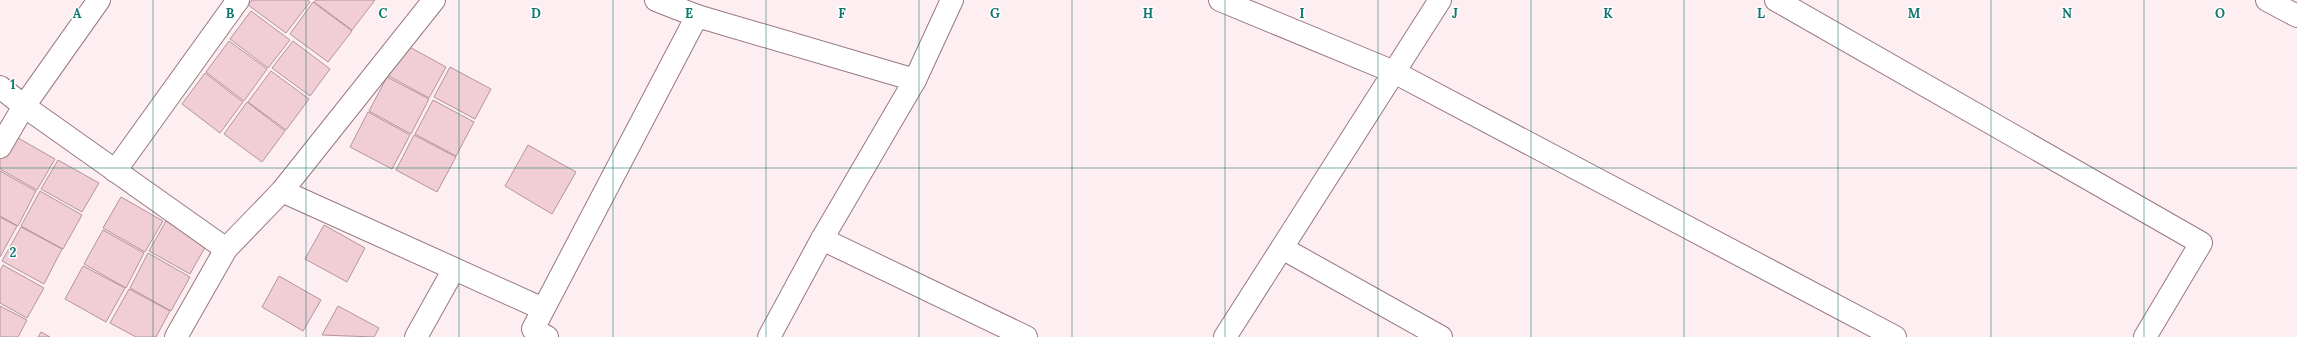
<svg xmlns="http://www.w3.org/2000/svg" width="2297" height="337" font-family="Lora,serif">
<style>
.building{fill:#f1cdd6;stroke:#b5949c}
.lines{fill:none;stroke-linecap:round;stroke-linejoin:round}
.minor-casing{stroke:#987880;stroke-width:24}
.minor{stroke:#fff;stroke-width:22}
.grid{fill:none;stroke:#0f766e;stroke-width:1;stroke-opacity:0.55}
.grid-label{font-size:13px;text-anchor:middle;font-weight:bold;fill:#0f766e;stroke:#fff;stroke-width:3;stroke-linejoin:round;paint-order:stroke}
</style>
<rect width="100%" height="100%" fill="#fceef1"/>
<g class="building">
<path d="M252 0H308L310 2 286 33 248 5Z"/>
<path d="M316 0H375L352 30 314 2Z"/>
<path d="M313 2 352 31 328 62 290 34Z"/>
<path d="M251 11 290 40 268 68 230 39Z"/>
<path d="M229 41 267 69 244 101 206 72Z"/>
<path d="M293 41 330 69 310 96 272 68Z"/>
<path d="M404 44 446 67 429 98 387 75Z"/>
<path d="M450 67 491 89 475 119 434 97Z"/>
<path d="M271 71 309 99 286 130 248 102Z"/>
<path d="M205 73 243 102 220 133 182 104Z"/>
<path d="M387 77 429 99 411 134 369 111Z"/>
<path d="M433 100 474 122 456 156 415 134Z"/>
<path d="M247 102 285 131 262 162 224 134Z"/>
<path d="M368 112 410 135 392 169 350 147Z"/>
<path d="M13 135 55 159 37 190 0 169V158Z"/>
<path d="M414 135 456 157 437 192 396 170Z"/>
<path d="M528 145 576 172 552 214 505 186Z"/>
<path d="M58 160 99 183 82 212 41 189Z"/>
<path d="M0 171 36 191 18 226 0 216Z"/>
<path d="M40 191 82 215 63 249 21 226Z"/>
<path d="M121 197 163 221 145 252 103 228Z"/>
<path d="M0 217 17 226 0 257Z"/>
<path d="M166 221 207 244 190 274 149 251Z"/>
<path d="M324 225 365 248 347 282 305 259Z"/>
<path d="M21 227 62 249 44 284 2 261Z"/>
<path d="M103 230 144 253 126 288 84 264Z"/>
<path d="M148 253 190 277 171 311 130 288Z"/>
<path d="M3 265 44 288 27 318 0 303V271Z"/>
<path d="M83 266 125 288 106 322 65 299Z"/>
<path d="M279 276 321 300 303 331 262 307Z"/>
<path d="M129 289 170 311 156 337H136L110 323Z"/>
<path d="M0 306 27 320 18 337H0Z"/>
<path d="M338 306 379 328 374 337 322 335Z"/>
<path d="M41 332 50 337H38Z"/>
</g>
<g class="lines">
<defs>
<g id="minor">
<path d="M656 0 697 16"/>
<path d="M1220 0 1394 72 1895 337"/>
<path d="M1776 0 2201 243 2145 337"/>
<path d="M2267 0 2297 16"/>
<path d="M0 87 24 106 99 0"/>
<path d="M0 147 24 106 226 249 282 191 434 0"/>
<path d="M115 171 238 0"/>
<path d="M282 191 543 309"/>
<path d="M822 239 1026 337"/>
<path d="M1282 248 1441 337"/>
<path d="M176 337 226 249"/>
<path d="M416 337 454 269"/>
<path d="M547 337 533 329 697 16 915 80 952 0"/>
<path d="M769 337 822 239 915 80"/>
<path d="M1225 337 1440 0"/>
</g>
</defs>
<use href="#minor" class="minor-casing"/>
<use href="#minor" class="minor"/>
</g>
<path class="grid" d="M153 0V337M306 0V337M459 0V337M613 0V337M766 0V337M919 0V337M1072 0V337M1225 0V337M1378 0V337M1531 0V337M1684 0V337M1838 0V337M1991 0V337M2144 0V337M0 168H2297"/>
<g class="grid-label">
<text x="77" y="18">A</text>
<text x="230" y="18">B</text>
<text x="383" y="18">C</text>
<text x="536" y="18">D</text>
<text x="689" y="18">E</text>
<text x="842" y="18">F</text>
<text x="995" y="18">G</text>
<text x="1148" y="18">H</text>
<text x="1302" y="18">I</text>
<text x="1455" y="18">J</text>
<text x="1608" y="18">K</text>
<text x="1761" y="18">L</text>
<text x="1914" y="18">M</text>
<text x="2067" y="18">N</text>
<text x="2220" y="18">O</text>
<text x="13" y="89">1</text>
<text x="13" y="257">2</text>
</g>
</svg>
